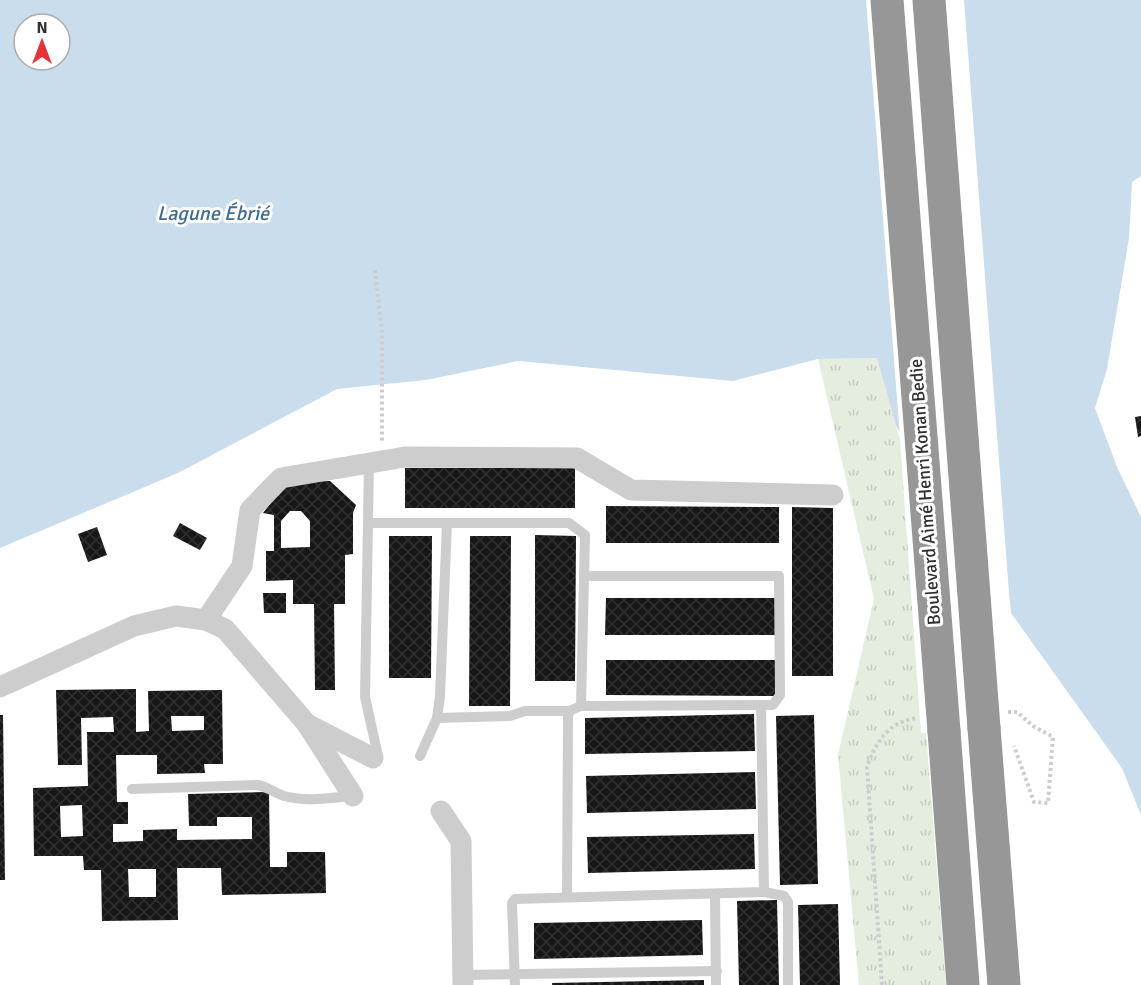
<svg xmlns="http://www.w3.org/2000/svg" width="1141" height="985" font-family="Signika,sans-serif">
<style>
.grass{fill:url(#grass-tufts)}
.water{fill:#caddec;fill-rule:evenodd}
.pier{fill:#fff}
.building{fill:url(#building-cross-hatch);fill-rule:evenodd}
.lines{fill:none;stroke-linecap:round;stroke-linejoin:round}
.path{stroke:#cdcdcd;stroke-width:4;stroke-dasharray:3 3;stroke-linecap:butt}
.lane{stroke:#cdcdcd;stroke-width:10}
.street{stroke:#cdcdcd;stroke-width:21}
.highway{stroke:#979797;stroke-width:33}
.highway-bridge{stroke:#979797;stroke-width:33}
.labels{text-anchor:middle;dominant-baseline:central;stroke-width:6;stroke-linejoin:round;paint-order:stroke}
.street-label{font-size:18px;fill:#303030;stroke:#fff}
.water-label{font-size:20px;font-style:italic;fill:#3c6d93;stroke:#fff}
</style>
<defs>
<pattern id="grass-tufts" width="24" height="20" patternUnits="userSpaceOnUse" patternTransform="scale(1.5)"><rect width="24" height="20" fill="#e5edde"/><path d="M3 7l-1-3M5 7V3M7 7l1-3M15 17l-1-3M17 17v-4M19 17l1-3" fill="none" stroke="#c5ccbf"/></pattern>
<pattern id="building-cross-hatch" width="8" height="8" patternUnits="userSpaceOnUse" patternTransform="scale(1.5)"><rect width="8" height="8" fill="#171717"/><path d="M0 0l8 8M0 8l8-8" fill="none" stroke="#303030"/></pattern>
</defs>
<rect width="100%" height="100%" fill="#fff"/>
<path class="grass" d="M877 358 900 440 921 733H926L946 985H859L838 755 874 599 818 359Z"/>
<path class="water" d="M0 0H1141V176L1132 182 1129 238 1107 369 1095 408 1117 467 1141 517V815L1122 768 1011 613 1010 600 896 426 877 358 818 359 733 381 518 361 426 380 337 389 178 473 0 548ZM24 24H60V60H24Z"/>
<path class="pier" d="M866 0H964L1011 619 1008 614 1007 601 900 437Z"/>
<g class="building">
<path d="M1141 416V436L1138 437 1135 417Z"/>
<rect x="405" y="468" width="170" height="40"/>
<path d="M330 481 356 505 353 513V554L345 555V604H334L335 690H315L314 604H293V580L266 581V551H274V515L263 513 287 482ZM290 511H301L310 521V547L281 548V521Z"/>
<path d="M606 506 779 507V543H606Z"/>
<path d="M792 507 833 508V676H792Z"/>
<path d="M180 523 207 538 200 550 173 536Z"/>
<path d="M97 527 107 555 88 562 78 534Z"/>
<path d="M535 535 576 536 575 681H535Z"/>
<path d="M389 536H432L431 678H389Z"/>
<path d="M470 536H511L510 706H469Z"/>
<path d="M263 593H286V613H264Z"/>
<path d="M606 598H775V635H605Z"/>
<path d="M606 660H776L775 696 606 695Z"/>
<path d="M136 689V732L149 731 148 691 222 690 223 764H204L205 773 157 774V755H116L117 802H128V824H113V842L143 841V830L177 829V840L252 839V817H217V826H189L188 794 269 792 270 867H287V852H325L326 893 222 895 221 868H177L178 920 102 921 101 870H84L83 856H34L33 788 88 786 87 732H114L113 717 81 718 82 765H58L56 690ZM171 716H204V730L172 731ZM82 805 83 836 61 837 60 806ZM128 869H156V897H129Z"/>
<path d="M754 714 755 751 585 754V718Z"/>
<path d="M0 715H3L5 880H0Z"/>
<path d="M814 715 818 884 780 885 776 716Z"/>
<path d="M755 772 756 809 587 813 586 776Z"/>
<path d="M754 834 755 869 588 873 587 837Z"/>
<path d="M777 900 779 985H739L737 901Z"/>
<path d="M838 904 840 985H800L798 905Z"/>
<path d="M702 920 703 955 534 959V923Z"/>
<path d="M704 980V985H552V983Z"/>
</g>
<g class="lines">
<g class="path">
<path d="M375 270 382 333V442"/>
<path d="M1008 712H1017L1033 726 1053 737 1048 803 1034 802 1014 746"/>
<path d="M882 985 867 767C875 743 889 721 917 718"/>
</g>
<g class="lane">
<path d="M369 463 365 697 378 756"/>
<path d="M368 523H569L585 535 581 706 773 705 780 695 779 576H584"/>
<path d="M437 718 510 716 525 711H569"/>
<path d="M420 756 437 718 440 696 447 523"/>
<path d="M132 789 258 785C268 787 275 793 284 796 306 802 330 798 353 796"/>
<path d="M764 892 784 896 788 902V985"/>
<path d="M715 894 716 985"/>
<path d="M567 897 568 718 569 711 581 706"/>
<path d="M463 975 717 971"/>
<path d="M515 985 512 903 515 899 764 892 761 705"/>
</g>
<g class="street">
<path d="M206 620 242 566 250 510 281 478 405 457 577 458 631 490 833 495"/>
<path d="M0 687 134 626 176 616 206 620 225 629 307 724 353 796"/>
<path d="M307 724 373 758"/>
<path d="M441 811 461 841 463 985"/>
</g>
<g class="highway">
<path d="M984 728 1004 985"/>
<path d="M944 731 963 985"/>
</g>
<g class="highway-bridge">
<path d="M887 0 944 731"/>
<path d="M929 0 984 728"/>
</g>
</g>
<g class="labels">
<g class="street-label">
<text transform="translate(925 492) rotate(-94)">Boulevard Aimé Henri Konan Bedie</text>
</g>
<g class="water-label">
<text x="213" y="213">Lagune Ébrié</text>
</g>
</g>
<g transform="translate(42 42)"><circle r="28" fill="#ffffff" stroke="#acacac" stroke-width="1.5"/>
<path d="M0-4.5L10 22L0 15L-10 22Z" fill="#e73237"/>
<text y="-9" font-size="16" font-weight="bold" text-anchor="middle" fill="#303030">N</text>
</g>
</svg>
